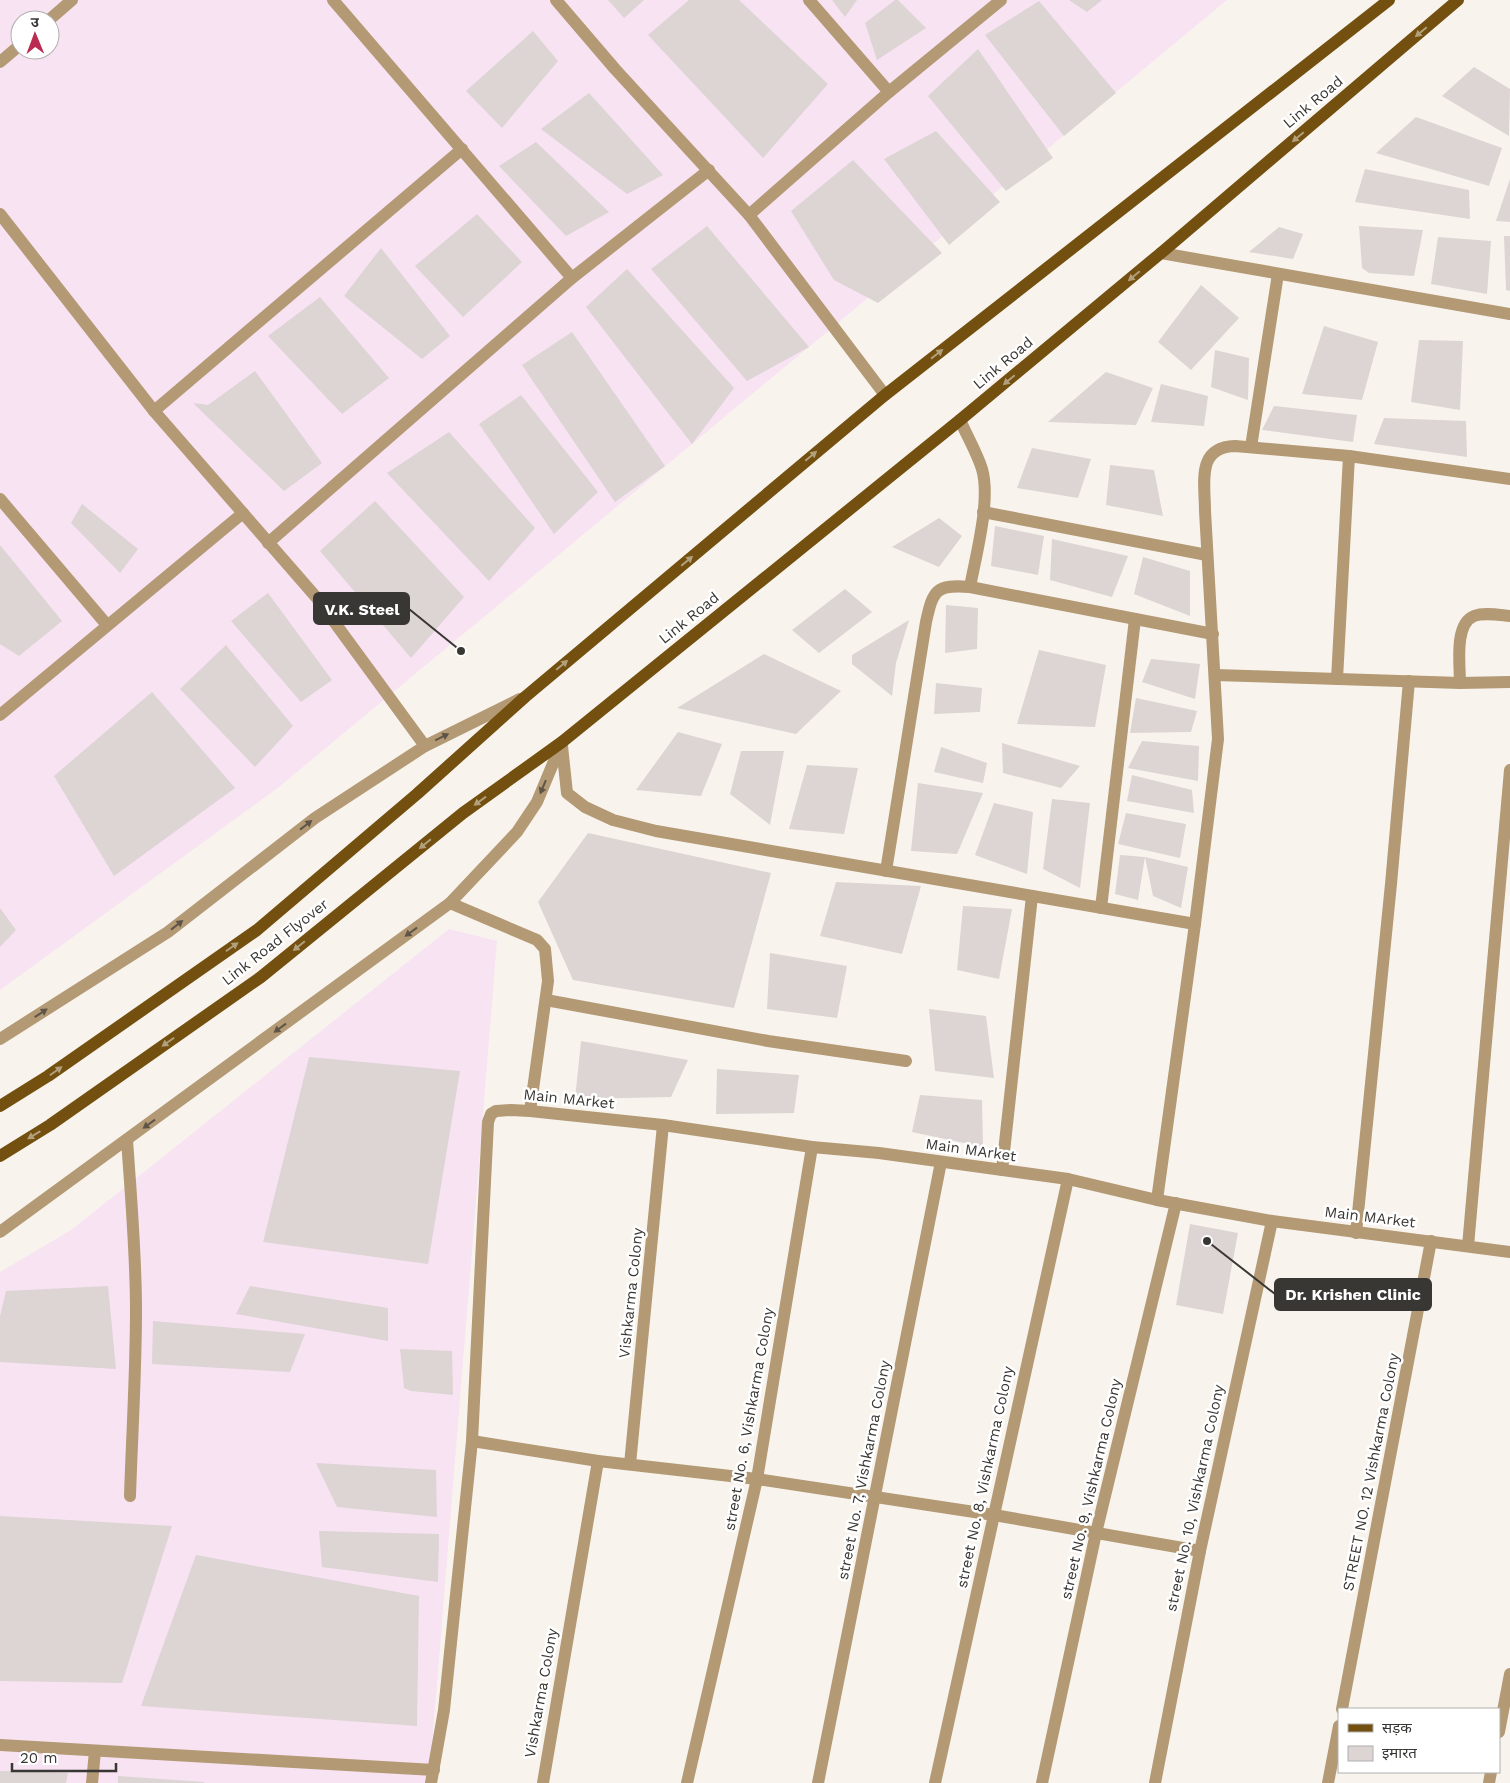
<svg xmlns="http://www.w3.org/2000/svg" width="1510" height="1783" font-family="'Work Sans','Noto Sans Devanagari',sans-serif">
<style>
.industrial{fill:#f8e3f3;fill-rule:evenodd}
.building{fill:#ddd4d4}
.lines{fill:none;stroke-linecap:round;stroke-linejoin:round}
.minor{stroke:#b39974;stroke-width:12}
.major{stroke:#73500f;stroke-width:12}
.oneway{fill:#b29f7b}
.oneway2{fill:#5e5447}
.labels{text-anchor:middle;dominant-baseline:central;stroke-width:5;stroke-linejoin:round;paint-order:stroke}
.street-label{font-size:15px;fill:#393734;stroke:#fff}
.leader{fill:none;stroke:#393734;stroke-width:2}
.callout-dot{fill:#393734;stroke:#fff;stroke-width:2}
.callout{fill:#393734;stroke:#393734;stroke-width:2}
.callout-label{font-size:16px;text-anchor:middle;font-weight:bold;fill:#fff}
</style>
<rect width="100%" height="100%" fill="#f8f4ed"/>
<g class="industrial">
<path d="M0 0H1227L279 787 0 990ZM20 20H50V50H20Z"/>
<path d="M449 929 497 941 429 1783H0V1272L71 1230Z"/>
</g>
<g class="building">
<path d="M608 0H644L624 18Z"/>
<path d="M689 0H739L828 84 763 158 648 35Z"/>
<path d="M832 0H857L845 17Z"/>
<path d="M895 0H898L926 28 877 60 865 23Z"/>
<path d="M1069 0H1102L1087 12Z"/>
<path d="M1039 1 1116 93 1064 136 985 35Z"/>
<path d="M533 31 558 61 502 128 466 91Z"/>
<path d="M978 49 1053 158 1006 191 928 96Z"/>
<path d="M1474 67 1510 89 1509 136 1442 96Z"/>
<path d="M589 93 663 175 627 194 541 129Z"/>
<path d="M1416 117 1502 148 1489 186 1376 153Z"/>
<path d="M936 131 1000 202 949 245 884 159Z"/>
<path d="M536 142 609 212 566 236 499 166Z"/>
<path d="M853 160 942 253 878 303 834 280 791 211Z"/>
<path d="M1365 169 1469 190 1470 219 1355 202Z"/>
<path d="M1510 179V222L1496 221Z"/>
<path d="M477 214 522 262 463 317 415 266Z"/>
<path d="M707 226 809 347 747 381 651 269Z"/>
<path d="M1359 226 1423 230 1414 276 1369 273 1362 268Z"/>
<path d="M1279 227 1303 234 1293 259 1249 252Z"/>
<path d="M1504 236H1510V291L1506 290Z"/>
<path d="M1438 237 1491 241 1487 294 1431 284Z"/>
<path d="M381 248 450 336 422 359 344 296Z"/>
<path d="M627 269 734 388 692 444 586 307Z"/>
<path d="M1201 285 1239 318 1191 370 1158 342Z"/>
<path d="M320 297 389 378 342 414 268 336Z"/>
<path d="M1324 326 1378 342 1362 400 1302 394Z"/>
<path d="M572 332 665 466 615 502 522 365Z"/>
<path d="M1419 340 1463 341 1460 410 1411 402Z"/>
<path d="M1215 350 1249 358 1248 400 1211 387Z"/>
<path d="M255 371 322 463 284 491 193 403 208 405Z"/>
<path d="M1106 372 1153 388 1136 425 1048 422Z"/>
<path d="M1161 384 1208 396 1204 426 1151 422Z"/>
<path d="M521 395 598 492 554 534 479 424Z"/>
<path d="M1274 406 1357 415 1353 442 1262 430Z"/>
<path d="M1384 418 1466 421 1467 457 1374 444Z"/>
<path d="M449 432 535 528 489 581 387 473Z"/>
<path d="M1032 448 1091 459 1078 498 1017 488Z"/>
<path d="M1110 465 1154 470 1163 516 1106 505Z"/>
<path d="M375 501 464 597 411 658 320 551Z"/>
<path d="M82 504 138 549 120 573 71 523Z"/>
<path d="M939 518 962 536 939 567 892 547Z"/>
<path d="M995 526 1044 536 1038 575 991 566Z"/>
<path d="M1052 539 1128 556 1112 597 1050 580Z"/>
<path d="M0 545 62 621 19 656 0 644Z"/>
<path d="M1143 557 1190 571V616L1134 594Z"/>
<path d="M845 589 872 612 819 653 792 630Z"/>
<path d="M268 593 332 680 301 702 231 621Z"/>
<path d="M946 605 978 608 977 649 945 653Z"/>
<path d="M909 620 896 663 892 696 852 664V655Z"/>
<path d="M226 645 293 726 255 767 180 689Z"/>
<path d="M1039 650 1106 665 1095 727 1017 724Z"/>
<path d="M764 654 841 691 796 734 677 708Z"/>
<path d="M1151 659 1200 664 1195 699 1142 682Z"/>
<path d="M936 683 982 688 980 712 934 714Z"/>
<path d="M152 692 235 788 114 876 54 776Z"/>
<path d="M1136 698 1197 711 1191 732 1130 733Z"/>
<path d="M678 732 722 744 701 796 636 790Z"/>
<path d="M1142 741 1199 746 1198 781 1128 768Z"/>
<path d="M1002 743 1080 766 1061 788 1003 773Z"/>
<path d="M941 747 987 763 983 783 934 772Z"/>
<path d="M741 751H784L770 825 730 794Z"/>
<path d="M807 765 858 768 844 834 789 829Z"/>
<path d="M1132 775 1192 790 1194 813 1127 801Z"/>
<path d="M918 783 983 793 957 854 911 851Z"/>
<path d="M1052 799 1090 803 1080 888 1043 869Z"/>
<path d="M994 803 1033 812 1027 874 975 855Z"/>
<path d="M1126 813 1186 824 1180 858 1118 844Z"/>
<path d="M588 833 771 873 734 1008 573 980 538 902Z"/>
<path d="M1120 855 1145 857 1188 867 1181 908 1153 896 1145 857 1138 900 1115 894Z"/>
<path d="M836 882 921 886 902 954 820 936Z"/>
<path d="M963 906 1012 909 999 979 957 970Z"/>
<path d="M0 908 16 930 0 947Z"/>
<path d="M770 953 847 966 837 1018 767 1009Z"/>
<path d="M929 1009 986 1016 994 1078 935 1071Z"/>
<path d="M581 1041 688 1060 671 1097 575 1099Z"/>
<path d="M309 1057 460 1071 428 1264 263 1242Z"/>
<path d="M717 1069 799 1075 794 1113 716 1114Z"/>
<path d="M920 1095 982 1100 983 1147 912 1132Z"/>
<path d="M1190 1224 1238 1233 1223 1314 1176 1305Z"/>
<path d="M108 1286 116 1369 0 1362V1316L6 1291Z"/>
<path d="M250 1286 388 1308V1341L236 1314Z"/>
<path d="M153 1321 305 1334 290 1372 152 1364Z"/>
<path d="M400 1349 452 1351 453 1395 411 1391 404 1388Z"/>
<path d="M316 1463 436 1470 437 1517 337 1507Z"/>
<path d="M0 1516 172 1526 122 1683 0 1681Z"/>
<path d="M319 1531 439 1534 438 1582 322 1567Z"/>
<path d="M196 1555 419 1596 417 1726 141 1706Z"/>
<path d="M0 1771 68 1773 66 1783H0Z"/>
<path d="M118 1776 204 1782V1783H118Z"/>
</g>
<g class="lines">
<g class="minor">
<path d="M333 0 572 278"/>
<path d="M556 0 615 69 749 215 885 395"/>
<path d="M809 0 889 92"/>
<path d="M49 20 72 0"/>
<path d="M0 62 20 45"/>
<path d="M0 214 154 411 316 597 425 746"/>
<path d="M749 215 889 92 1001 0"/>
<path d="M1161 253 1510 314"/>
<path d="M154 411 462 149"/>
<path d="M960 420C967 436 977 453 982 469 991 500 976 555 970 587"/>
<path d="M1251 447 1278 274"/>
<path d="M0 499 107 625"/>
<path d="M983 512 1207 555"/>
<path d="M268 543 572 278 709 170"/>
<path d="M1215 675 1460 683 1510 682"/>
<path d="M1337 679 1349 456"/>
<path d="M1460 683C1460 665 1454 624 1474 616 1484 612 1499 615 1510 616"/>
<path d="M0 715 243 513"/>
<path d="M562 746 567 793 585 807 613 820 656 831 1195 924"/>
<path d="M886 871 926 622C933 590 936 584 970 587L1213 634"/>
<path d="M450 903 537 940 545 949 548 981 530 1111"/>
<path d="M1101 908 1135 619"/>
<path d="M546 1000 768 1041 906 1061"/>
<path d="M0 1039 168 932 315 818 425 746 520 699"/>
<path d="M127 1140C131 1197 136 1254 136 1310 136 1372 132 1434 130 1496"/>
<path d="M1002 1170 1032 896"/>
<path d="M1157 1200 1195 924 1218 739 1205 511C1205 483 1196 447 1235 446L1349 456 1510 479"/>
<path d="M0 1232 450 903 517 832 537 802 562 742"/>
<path d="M1356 1233 1391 884 1409 681"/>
<path d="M1468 1246 1510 770"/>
<path d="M472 1441 598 1461 757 1479 994 1515 1200 1551"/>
<path d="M630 1464 663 1125"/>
<path d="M1342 1709 1431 1241"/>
<path d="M1499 1732 1510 1674"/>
<path d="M0 1745 434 1770"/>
<path d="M92 1783 95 1751"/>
<path d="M431 1783 444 1710 472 1441 488 1122 491 1114 496 1111 511 1110 530 1111 663 1125 812 1147 879 1153 1068 1179 1157 1200 1272 1221 1510 1252"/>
<path d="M543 1783 598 1461"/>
<path d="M687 1783 757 1479 812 1147"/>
<path d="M818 1783 941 1162"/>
<path d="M935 1783 1068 1179"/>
<path d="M1042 1783 1096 1533 1176 1203"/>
<path d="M1155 1783 1200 1551 1272 1221"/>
<path d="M1328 1783 1339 1726"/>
<path d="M1489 1783 1491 1772"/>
</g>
<g class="major">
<path d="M0 1106 48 1076 257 930 417 794 525 697 885 395 1389 0"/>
<path d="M0 1156 50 1125 261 977 463 813 562 742 960 420 1161 253 1458 0"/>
</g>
</g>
<defs><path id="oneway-solid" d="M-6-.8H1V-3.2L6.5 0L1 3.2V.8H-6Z" transform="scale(1.25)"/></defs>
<g class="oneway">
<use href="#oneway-solid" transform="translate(1421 32) rotate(140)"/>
<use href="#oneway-solid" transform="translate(1298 137) rotate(140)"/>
<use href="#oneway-solid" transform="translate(1134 276) rotate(140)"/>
<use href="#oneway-solid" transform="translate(937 354) rotate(-38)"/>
<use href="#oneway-solid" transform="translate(1009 380) rotate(140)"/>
<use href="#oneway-solid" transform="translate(811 456) rotate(-40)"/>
<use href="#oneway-solid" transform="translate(687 561) rotate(-40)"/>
<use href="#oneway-solid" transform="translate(562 665) rotate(-40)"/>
<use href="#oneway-solid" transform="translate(480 801) rotate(144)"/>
<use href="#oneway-solid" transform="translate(425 844) rotate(141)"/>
<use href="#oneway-solid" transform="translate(299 946) rotate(141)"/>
<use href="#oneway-solid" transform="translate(232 947) rotate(-35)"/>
<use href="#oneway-solid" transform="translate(168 1042) rotate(145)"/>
<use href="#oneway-solid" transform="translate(56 1071) rotate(-35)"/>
<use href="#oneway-solid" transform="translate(34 1135) rotate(149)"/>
</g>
<g class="oneway2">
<use href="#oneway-solid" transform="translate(442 737) rotate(-26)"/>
<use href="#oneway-solid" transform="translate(543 787) rotate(113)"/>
<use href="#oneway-solid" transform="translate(306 825) rotate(-38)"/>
<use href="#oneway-solid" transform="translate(177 925) rotate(-38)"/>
<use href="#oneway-solid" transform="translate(411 932) rotate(144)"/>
<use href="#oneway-solid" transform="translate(41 1013) rotate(-33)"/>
<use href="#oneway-solid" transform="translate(280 1028) rotate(144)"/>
<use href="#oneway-solid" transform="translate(149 1124) rotate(144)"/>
</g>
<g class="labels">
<g class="street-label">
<text transform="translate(1313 102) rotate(-40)">Link Road</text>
<text transform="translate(1003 363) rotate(-40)">Link Road</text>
<text transform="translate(689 618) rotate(-39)">Link Road</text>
<text transform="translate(275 942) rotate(-38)">Link Road Flyover</text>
<text transform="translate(569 1099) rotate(6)">Main MArket</text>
<text transform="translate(971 1150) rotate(8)">Main MArket</text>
<text transform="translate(1370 1217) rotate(7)">Main MArket</text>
<text transform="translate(631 1293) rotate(-84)">Vishkarma Colony</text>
<text transform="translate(749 1419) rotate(-80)">street No. 6, Vishkarma Colony</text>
<text transform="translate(864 1470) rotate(-79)">street No. 7, Vishkarma Colony</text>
<text transform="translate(1371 1472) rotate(-79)">STREET NO. 12 Vishkarma Colony</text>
<text transform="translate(985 1477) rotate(-78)">street No. 8, Vishkarma Colony</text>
<text transform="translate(1091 1489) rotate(-77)">street No. 9, Vishkarma Colony</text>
<text transform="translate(1195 1498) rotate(-78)">street No. 10, Vishkarma Colony</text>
<text transform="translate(541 1693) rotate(-80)">Vishkarma Colony</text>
</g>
</g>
<path class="leader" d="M461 651L409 609M1207 1241L1275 1294"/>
<g class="callout-dot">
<circle cx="461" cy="651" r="5"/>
<circle cx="1207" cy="1241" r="5"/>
</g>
<g class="callout">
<rect x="314" y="593" width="95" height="31" rx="5"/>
<rect x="1275" y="1279" width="156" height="31" rx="5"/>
</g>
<g class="callout-label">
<text x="362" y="615">V.K. Steel</text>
<text x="1353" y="1300">Dr. Krishen Clinic</text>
</g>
<rect x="1338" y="1708" width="162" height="65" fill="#ffffff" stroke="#b0afae"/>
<rect x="1348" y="1724" width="25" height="8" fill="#73500f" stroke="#b0afae"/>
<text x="1382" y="1733" font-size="15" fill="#393734">सड़क</text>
<rect x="1348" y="1746" width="25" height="15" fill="#ddd4d4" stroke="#b0afae"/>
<text x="1382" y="1758" font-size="15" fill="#393734">इमारत</text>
<g transform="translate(35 35) rotate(359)"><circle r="24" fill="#ffffff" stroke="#b0afae"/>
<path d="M0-4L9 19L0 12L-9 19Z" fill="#ba2a51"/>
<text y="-8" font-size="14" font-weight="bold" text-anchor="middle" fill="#393734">उ</text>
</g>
<path d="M12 1763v8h104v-8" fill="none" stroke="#393734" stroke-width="2.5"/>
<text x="20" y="1763" font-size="15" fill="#393734" stroke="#ffffff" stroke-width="4" paint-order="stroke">20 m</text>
</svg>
